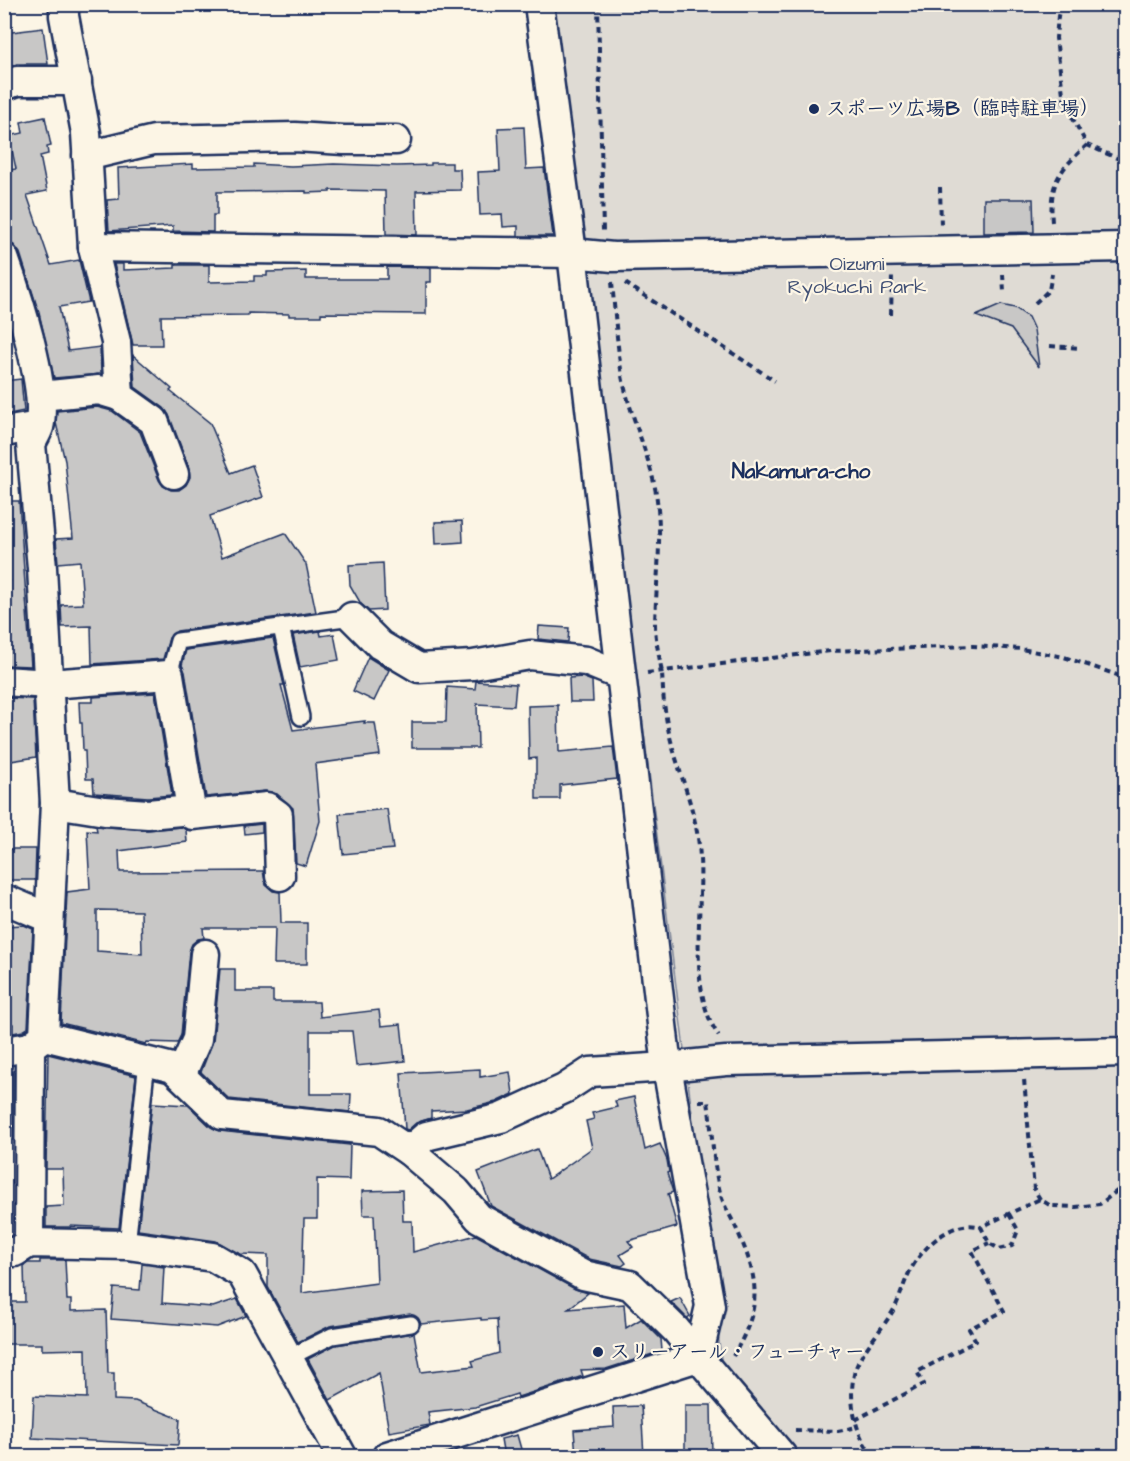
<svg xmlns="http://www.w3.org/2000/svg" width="1130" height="1461" font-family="'Architects Daughter','Klee One',sans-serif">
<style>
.green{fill:#dfdbd4;stroke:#7d8599;stroke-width:1.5}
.building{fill:#c8c7c6;stroke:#1b2f5e;stroke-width:1.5;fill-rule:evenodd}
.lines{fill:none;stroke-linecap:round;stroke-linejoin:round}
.lane-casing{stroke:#1b2f5e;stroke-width:20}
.street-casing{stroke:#1b2f5e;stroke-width:33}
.path{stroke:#1b2f5e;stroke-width:4;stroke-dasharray:6 4.5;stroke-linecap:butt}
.lane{stroke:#fcf5e5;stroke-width:15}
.street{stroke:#fcf5e5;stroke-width:28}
.poi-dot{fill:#1b2f5e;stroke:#fcf5e5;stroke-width:2}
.labels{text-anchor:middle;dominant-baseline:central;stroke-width:4.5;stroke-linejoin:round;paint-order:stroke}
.poi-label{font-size:20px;font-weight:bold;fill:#1b2f5e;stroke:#fcf5e5;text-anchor:start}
.park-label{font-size:20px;fill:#425176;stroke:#fcf5e5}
.neighbourhood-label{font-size:21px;font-weight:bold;fill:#1b2f5e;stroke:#fcf5e5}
</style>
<rect width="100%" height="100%" fill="#fcf5e5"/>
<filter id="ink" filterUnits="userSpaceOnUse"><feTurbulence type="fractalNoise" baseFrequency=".0167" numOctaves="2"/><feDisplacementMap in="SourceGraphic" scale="12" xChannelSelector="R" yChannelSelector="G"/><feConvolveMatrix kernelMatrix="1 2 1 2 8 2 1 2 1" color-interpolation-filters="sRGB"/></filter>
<g filter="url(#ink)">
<path class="green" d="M552 5H1125V1456H797L722 1367 690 1097Z"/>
<g class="building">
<path d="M43 28 48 64H17L4 68V33Z"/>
<path d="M45 117 51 146 47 147 48 154 40 156 47 191 27 195 51 265 79 260 89 302 59 307 68 351 100 347 101 374 54 378 39 313 20 253 14 245 4 241V171L16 169 9 136 23 133 21 122Z"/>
<path d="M524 127 526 169 544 168 553 236H518V226L503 227 502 214 480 215 478 172 500 171 498 128Z"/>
<path d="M431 163H452V169H460L461 190 416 191 417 235 386 234 385 191 330 190V192L306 193V191L217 192V215H213V232L173 231V226L109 231 107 200 119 199 118 168 193 164V168L254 167V164L291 166 334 164 397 166 431 165Z"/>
<path d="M984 199H1033L1034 232 984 233Z"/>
<path d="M114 264H123V270L175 268V265H209V282L254 281V276H267V272L306 271V279H387V267L431 268V282H426V314L321 313V316H289V314L248 313V315L161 316 162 345H133Z"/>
<path d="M1001 305 1015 308 1028 317 1034 330 1039 367 1011 329 976 316Z"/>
<path d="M133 355 172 389 170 391 210 423 231 473 252 465 263 497 210 516 222 557 285 533 306 564 316 612 177 631 169 638 163 659 92 664 91 626 62 627 61 605 83 604 80 561 58 563 56 539 73 538 65 461 56 423 57 411 97 407 112 411 140 432 159 480 163 486 171 490H179L186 485 190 477 189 468 169 415 164 408 135 387Z"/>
<path d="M21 379 24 411 4 415V381Z"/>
<path d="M4 501H19L31 666 4 665V604H10L7 542H4Z"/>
<path d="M462 521 463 542 436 544 435 522Z"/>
<path d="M383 563 385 610 369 611 361 604 350 585 349 565Z"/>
<path d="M539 626 569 628 568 642 538 639Z"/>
<path d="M320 631 321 636 334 634 339 660 300 667 293 635Z"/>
<path d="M273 638 284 685H281L293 730 365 721 364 723H375L380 755 315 764 320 821 306 866 296 863 293 808 277 794 265 791 206 797 185 672 182 665 186 650Z"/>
<path d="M368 657 389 670 374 701 353 691Z"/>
<path d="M582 677 592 681 593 702H570L569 678Z"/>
<path d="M476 681 516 684 514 706 477 704 478 748H412V722H446L447 687 475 689Z"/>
<path d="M155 693 172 795 148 797 94 793 93 779H86L85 751H83L82 723H80L79 702H93V697Z"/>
<path d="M4 698 33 699 36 757 4 762Z"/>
<path d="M558 705 559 752 613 747 617 779 560 785V799H536V758L529 759 528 706Z"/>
<path d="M387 809 393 849 343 854 339 814Z"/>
<path d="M262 824V832L245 834 244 826Z"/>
<path d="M96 826 147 830 182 827 186 830 187 842 119 851 120 872 263 871 266 885 273 891 280 892 281 923H307V964H274L275 928H203L204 938 198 939 192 944 189 952 181 1035 177 1043 147 1042 146 1044 61 1023 67 892 90 889 87 830 97 831ZM97 910 141 911 142 954 97 951Z"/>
<path d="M4 849H36L35 880H4Z"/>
<path d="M24 925 33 929 28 1028 23 1031 13 1033V1024L4 1025V926Z"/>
<path d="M220 969H235V991H273V1002H319L320 1017 379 1010 381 1026 401 1024 405 1061 356 1066 352 1031H310V1094H351L350 1112 229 1099 201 1072 213 1041Z"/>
<path d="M48 1054 136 1076 119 1228 71 1226V1227H46V1207L64 1206 63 1169H46Z"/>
<path d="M480 1069V1077L510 1072 513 1094 496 1102 467 1109 431 1111V1118L416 1123 408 1130 405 1129 401 1073Z"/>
<path d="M13 1071V1140H4V1072Z"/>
<path d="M634 1097 645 1150 660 1144 667 1160 669 1172 667 1173 673 1192 668 1194 677 1227 628 1241 633 1247 620 1255 626 1263 622 1266 589 1259 491 1206 478 1172 537 1149 548 1179 592 1148 586 1121 594 1119 592 1113 617 1107 615 1101Z"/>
<path d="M152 1103 188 1105 211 1127 220 1131 350 1145 349 1180 317 1179V1219H304L302 1293 377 1283 374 1215H363L362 1191 402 1190 403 1221H412L413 1252 476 1235 575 1289 588 1293 568 1309 624 1304 626 1328 641 1319 661 1339 662 1351 606 1369 581 1370 583 1376 518 1397 517 1394 475 1407 428 1412 430 1425 389 1432 379 1373 330 1400 308 1359 335 1345 414 1333 421 1372 474 1366 472 1361 499 1353 497 1319 481 1320V1318L421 1324 418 1318 410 1314 330 1326 298 1342 268 1287V1255L240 1254 216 1241 138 1230Z"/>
<path d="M40 1260H65L67 1300H71V1311L106 1310 108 1373H114V1400L135 1401 180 1419 178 1445 32 1438 34 1396 87 1398 86 1349 42 1350V1344H4V1302H25L24 1266 28 1263H40Z"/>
<path d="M142 1264 164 1267 162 1303 213 1307 237 1299 246 1316 217 1327 111 1319 114 1288 140 1290Z"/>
<path d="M680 1298 690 1316 687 1318 671 1302Z"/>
<path d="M685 1405H711L712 1456H685Z"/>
<path d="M641 1406 644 1456H576L574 1430 614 1427 613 1407Z"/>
<path d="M517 1435 523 1456H504L501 1439Z"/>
</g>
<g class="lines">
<defs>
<g id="lane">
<path d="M281 627 301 717"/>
<path d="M169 675 178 641 352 617"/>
<path d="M127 1245 147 1061"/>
<path d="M288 1358 332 1336 411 1324"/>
</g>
<g id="street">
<path d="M64 4V16L86 133 93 247 116 342 119 396 154 421 174 474"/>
<path d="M539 4 572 253 667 1067 710 1306 698 1357 782 1456"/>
<path d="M4 86 17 81H77"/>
<path d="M87 156 154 140 295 137 344 140H396"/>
<path d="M93 247 572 253 613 257 1126 247"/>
<path d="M4 258C17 294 49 391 39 427 37 433 33 439 31 444L42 568 55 803 44 1036 30 1047 29 1243"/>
<path d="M41 396 99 390 119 396"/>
<path d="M4 432 39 426"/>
<path d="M352 617 380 645 419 668 473 665 530 655 586 661 620 675"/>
<path d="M4 681 49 684 169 675 192 815 267 807 278 815 280 876"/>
<path d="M55 803 105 811 148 814 191 810"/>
<path d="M4 899 49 918"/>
<path d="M44 1036 173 1068 222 1115 379 1131 409 1151 456 1191 479 1218 583 1275 630 1285 676 1330 698 1357 387 1456"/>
<path d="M4 1051 30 1047"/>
<path d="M181 1075 197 1039 205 954"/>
<path d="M409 1151 426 1136 501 1118 564 1089 590 1072 667 1067 726 1061 1126 1052"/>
<path d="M4 1252H15L29 1243 127 1245 213 1257 242 1274 342 1456"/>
</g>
</defs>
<use href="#lane" class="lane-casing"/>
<use href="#street" class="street-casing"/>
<g class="path">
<path d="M598 4 603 232"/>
<path d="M1061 4 1058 16 1056 38 1064 102 1087 145 1126 162"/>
<path d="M940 187 941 226"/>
<path d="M1052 222C1049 182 1059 171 1087 145"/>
<path d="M1003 274 1004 292"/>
<path d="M612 282C615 313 617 345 622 376 630 416 649 453 656 493 663 537 656 581 655 624 655 641 660 657 662 674 663 686 663 698 665 710 671 761 698 805 700 859 703 910 687 993 719 1036"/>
<path d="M625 283 775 381"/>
<path d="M1035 303 1049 290 1052 274"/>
<path d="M891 315 892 276"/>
<path d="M1050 346 1081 348"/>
<path d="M647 673 831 651 973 646 1021 649 1064 657 1126 678"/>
<path d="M1024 1080 1034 1189 1040 1199 1051 1206 1076 1207 1100 1204 1126 1184"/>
<path d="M699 1101H708C712 1130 713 1165 720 1192 723 1205 732 1218 737 1230 760 1281 762 1307 733 1356"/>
<path d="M1009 1214 1018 1230 1012 1246 999 1249 989 1243 981 1227 1040 1199"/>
<path d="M855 1420 924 1384 917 1372 976 1341 969 1329 1004 1311 972 1251 989 1243"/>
<path d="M795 1430 838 1431 857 1427"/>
<path d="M874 1456C854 1437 846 1391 857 1365 866 1346 882 1329 893 1311 900 1299 903 1285 909 1273 921 1248 952 1218 981 1227"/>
</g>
<use href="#lane" class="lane"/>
<use href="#street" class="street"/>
</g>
</g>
<g class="poi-dot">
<circle cx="814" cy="109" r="6"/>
<circle cx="598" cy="1352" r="6"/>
</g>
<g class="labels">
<g class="poi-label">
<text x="826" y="109">スポーツ広場B（臨時駐車場）</text>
<text x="610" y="1352">スリーアール・フューチャー</text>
</g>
<g class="park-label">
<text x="857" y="264">Oizumi<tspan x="857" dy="23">Ryokuchi Park</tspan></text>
</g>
<g class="neighbourhood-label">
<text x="801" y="471">Nakamura-cho</text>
</g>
</g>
<rect width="1130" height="1461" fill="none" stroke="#fcf5e5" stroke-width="24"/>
<rect x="12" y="12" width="1106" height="1437" fill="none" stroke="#1b2f5e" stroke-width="2" filter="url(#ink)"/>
</svg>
